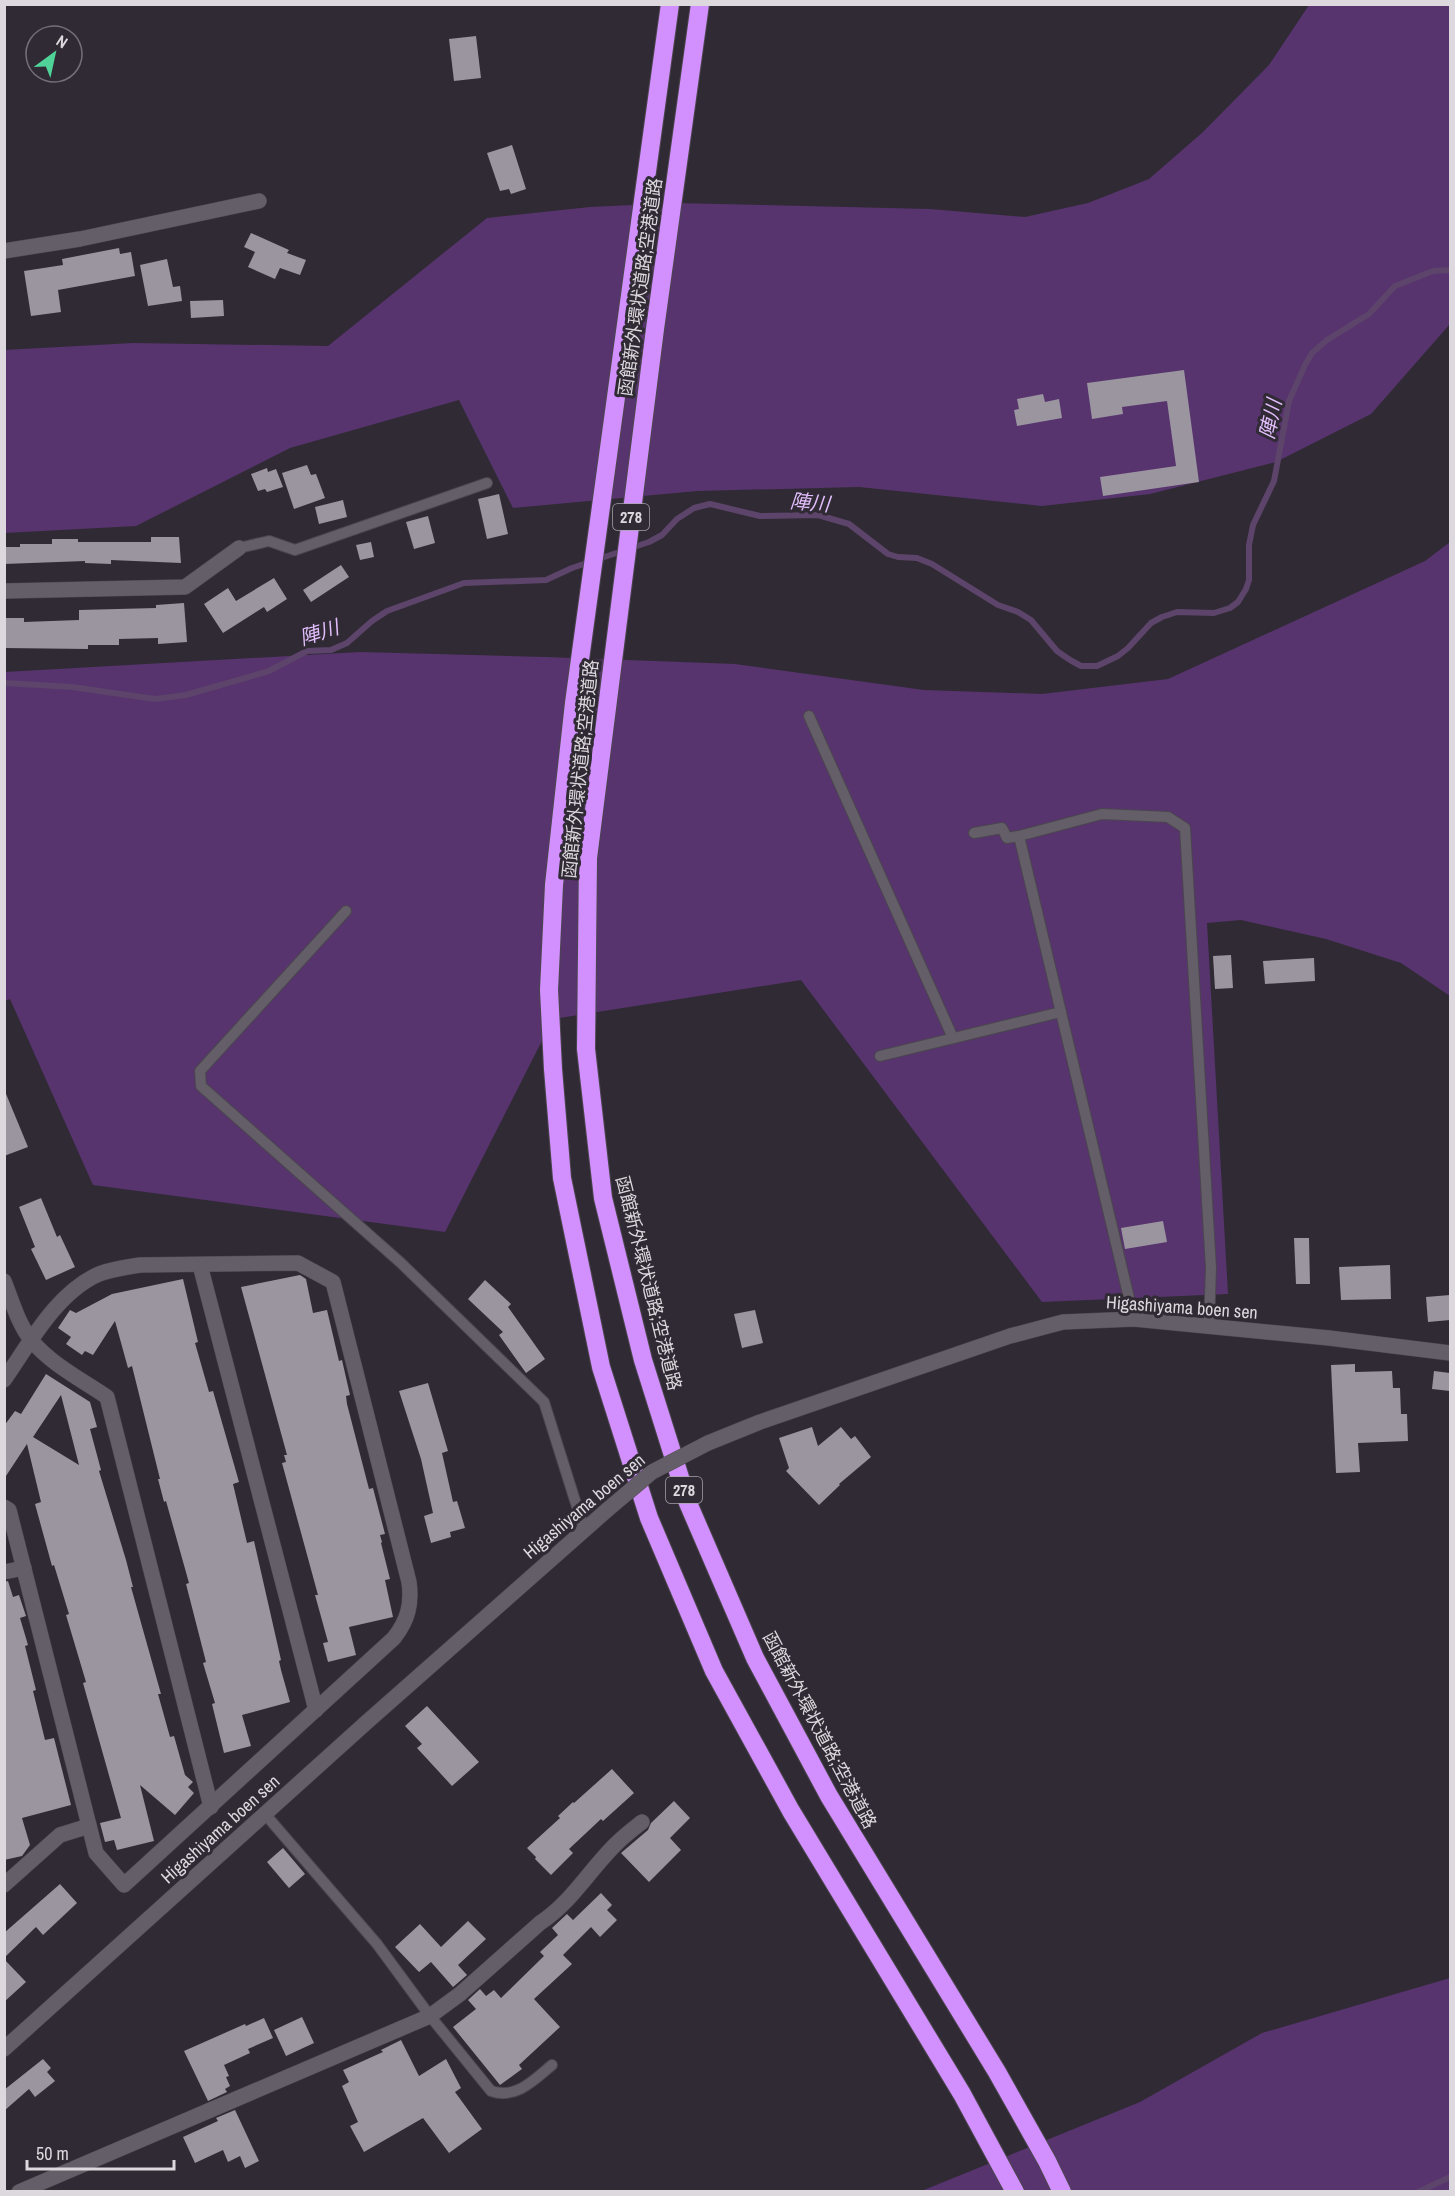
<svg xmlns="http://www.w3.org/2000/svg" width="1455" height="2196" font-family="'Archivo Narrow','Noto Sans JP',sans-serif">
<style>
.green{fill:#57346e}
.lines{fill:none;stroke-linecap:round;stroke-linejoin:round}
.stream{stroke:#5d446a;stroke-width:6}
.building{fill:#9b95a0;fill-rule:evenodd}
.lane-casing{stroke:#4b464e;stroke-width:12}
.street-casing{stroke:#4b464e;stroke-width:16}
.secondary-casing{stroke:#4b464e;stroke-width:16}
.highway-casing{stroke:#4b464e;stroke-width:20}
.lane{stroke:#645e68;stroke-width:10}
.street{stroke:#645e68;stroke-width:15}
.secondary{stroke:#645e68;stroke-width:15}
.highway{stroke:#d290fe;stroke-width:18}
.secondary-bridge-casing{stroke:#4b464e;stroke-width:16;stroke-linecap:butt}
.secondary-bridge{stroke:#645e68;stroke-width:15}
.labels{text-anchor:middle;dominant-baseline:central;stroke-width:6;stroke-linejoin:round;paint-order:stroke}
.shield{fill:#302a34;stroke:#a8a4ab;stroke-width:1.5}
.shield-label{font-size:16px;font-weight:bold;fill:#dcd8de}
.street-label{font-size:18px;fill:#dcd8de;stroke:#302a34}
.water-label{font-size:20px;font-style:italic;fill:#e1befb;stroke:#302a34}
</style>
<rect width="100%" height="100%" fill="#302a34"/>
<g class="green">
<path d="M1309 5H1450V324L1371 414 1276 462 1150 494 1042 506 859 487 697 491 513 508 459 400 290 448 136 526 5 533 4 350 133 343 328 346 487 218 590 207 675 203 930 209 1025 217 1088 203 1149 179 1203 132 1269 65Z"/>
<path d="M1450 542V996L1401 963 1326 939 1241 920 1207 923 1228 1294 1042 1302 801 980 553 1019 445 1232 93 1185 10 999 5 1001V672L360 652 546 657 735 664 924 690 1042 694 1168 679 1425 561Z"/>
<path d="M1450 1978V2191L919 2192 1140 2102 1262 2033Z"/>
</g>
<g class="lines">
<g class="stream">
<path d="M4 683 72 687 155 699 186 695 269 671 307 651 331 650 347 643 372 621 387 611 464 583 546 580 572 568 649 542 662 535 677 519 694 508 710 504 760 516 818 515 849 524 888 554 898 557 917 558 932 564 998 605 1018 612 1031 620 1057 651 1070 660 1081 666H1097L1118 656 1128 648 1151 623 1162 617 1177 612 1214 613 1230 608 1238 602 1246 589 1249 580V545L1253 525 1274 481 1289 401 1305 365 1312 353 1327 340 1369 314 1395 286 1433 271 1450 270"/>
<path d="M1418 2192 1450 2177"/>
</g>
</g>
<g class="building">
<path d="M476 36 481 78 454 81 449 39Z"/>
<path d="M512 145 526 189 511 194 509 189 500 191 487 153Z"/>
<path d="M251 233 289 250 287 253 306 260 300 275 280 268 275 279 248 267 255 252 244 247Z"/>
<path d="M119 248 120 254 131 252 135 276 58 290 61 312 31 316 24 271 63 265 62 259Z"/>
<path d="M167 259 173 287 180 286 182 301 148 306 140 265Z"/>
<path d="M223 300 224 316 191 318 190 301Z"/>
<path d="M1184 370 1199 482 1103 496 1100 477 1176 466 1167 401 1122 407 1123 414 1092 419 1087 383Z"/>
<path d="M1043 394 1045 402 1059 399 1062 418 1017 426 1014 410 1019 409 1017 399Z"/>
<path d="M307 465 311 475 316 474 325 498 294 509 282 473Z"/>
<path d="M267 468 268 472 276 469 283 487 267 492 265 489 258 491 251 474Z"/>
<path d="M499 494 508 534 487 539 478 499Z"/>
<path d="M343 500 347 517 319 524 315 507Z"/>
<path d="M428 516 435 543 414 549 406 522Z"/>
<path d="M151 537H179L181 563 111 560V564L85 563V561L4 564V547H20V544H52V539H78V542H151Z"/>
<path d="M371 542 374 557 360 560 356 545Z"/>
<path d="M341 565 349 577 311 602 303 590Z"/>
<path d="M274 578 287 599 267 612 264 607 223 633 204 604 228 588 236 601Z"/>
<path d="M184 603 187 642 158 644V638L119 639V645H88V649L4 648V618H24V622L79 620V610L156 608V605Z"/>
<path d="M1231 955 1233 988 1215 989 1213 956Z"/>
<path d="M1314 958 1315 981 1265 984 1263 961Z"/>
<path d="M4 1089 28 1147 4 1156Z"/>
<path d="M41 1198 57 1237 60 1235 75 1267 46 1280 31 1249 35 1247 19 1207Z"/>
<path d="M1163 1221 1167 1242 1125 1249 1121 1228Z"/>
<path d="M1294 1238H1309L1310 1284H1296Z"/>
<path d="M1390 1265 1391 1299 1341 1300 1339 1267Z"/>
<path d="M300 1275 306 1279 313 1313 327 1310 339 1361 342 1360 350 1395 346 1396 347 1404 369 1489 373 1488 385 1534 380 1535 382 1542 381 1543 390 1579 385 1580 393 1617 349 1627 356 1655 328 1662 323 1643 328 1642 315 1595H318L282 1463 286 1462 284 1455H287L241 1287Z"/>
<path d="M183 1279 198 1342 195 1343 209 1392 213 1391 239 1482 233 1484 247 1543 254 1541 281 1660 279 1661 281 1670 290 1702 242 1715 251 1746 224 1753 212 1704 215 1703 203 1663 206 1662 186 1584 189 1583 166 1501 164 1502 158 1479H160L132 1366 128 1368 115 1321 93 1355 85 1351 82 1355 66 1344 71 1337 58 1328 70 1310 76 1313 112 1294Z"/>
<path d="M485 1280 511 1304 508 1307 545 1359 526 1373 499 1335 503 1332 468 1299Z"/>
<path d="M1450 1295V1320L1428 1322 1426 1297Z"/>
<path d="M755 1310 763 1343 742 1348 734 1314Z"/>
<path d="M1355 1364V1372L1392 1371 1393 1388H1400L1401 1414H1407L1408 1441 1358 1443 1360 1472 1336 1473 1331 1365Z"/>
<path d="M1434 1371 1450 1373V1391L1432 1389Z"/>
<path d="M46 1374 90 1402 97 1427 90 1429 101 1470 99 1471 126 1560 133 1587H131L161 1694H158L170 1737 174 1736 185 1775 193 1782 188 1787 194 1793 175 1815 140 1785 154 1841 117 1850 114 1840 105 1842 100 1823 121 1818 83 1683 86 1682 66 1615 69 1614 54 1565 52 1566 35 1504 41 1502 27 1444 4 1479V1426L15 1411 21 1414ZM61 1395 79 1465 33 1437Z"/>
<path d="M428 1383 448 1451 442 1453 453 1502 457 1501 465 1528 450 1532 451 1537 431 1543 424 1516 433 1513 421 1459 399 1391Z"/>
<path d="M812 1427 818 1446 841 1427 851 1439 855 1436 871 1457 839 1484 840 1485 819 1505 786 1471 789 1468 779 1438Z"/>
<path d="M8 1581 13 1597 19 1595 26 1616 20 1618 28 1645 25 1646 36 1690 33 1691 45 1740 54 1738 71 1805 22 1818 30 1845 22 1856 4 1860V1582Z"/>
<path d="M427 1706 479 1762 452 1786 417 1748 422 1744 405 1726Z"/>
<path d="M612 1769 634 1793 603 1821 601 1819 569 1849 573 1853 551 1875 535 1859 536 1857 527 1848 560 1818 558 1816 573 1802 574 1803Z"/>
<path d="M674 1801 690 1818 670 1838 681 1850 649 1882 621 1853 648 1830 651 1823Z"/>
<path d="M283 1848 305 1874 289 1888 267 1862Z"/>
<path d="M60 1884 77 1903 43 1935 36 1927 4 1958V1933Z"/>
<path d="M601 1893 612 1905 607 1910 617 1920 600 1937 591 1927 563 1955 572 1964 534 1999 560 2027 519 2065 522 2069 500 2085 453 2027 476 2009 468 2000 480 1989 486 1996 494 1990 501 1998 544 1956 540 1952 558 1935 552 1928 567 1914 573 1920Z"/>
<path d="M468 1921 486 1939 458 1965 467 1975 453 1987 431 1962 419 1972 395 1947 420 1924 441 1947Z"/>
<path d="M4 1959 26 1982 4 2002Z"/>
<path d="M302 2017 314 2043 286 2056 274 2030Z"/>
<path d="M264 2018 273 2038 248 2049 250 2053 224 2065 229 2076 226 2077 230 2086 225 2089 227 2092 208 2101 184 2051 245 2024 246 2026Z"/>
<path d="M401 2040 419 2076 446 2059 461 2088 455 2092 482 2129 449 2153 423 2118 364 2152 350 2126 358 2122 342 2086 349 2082 343 2070 383 2052 381 2050Z"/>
<path d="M43 2059 51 2068 47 2072 55 2081 35 2097 29 2089 4 2111V2090Z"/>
<path d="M235 2110 259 2161 245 2168 240 2156 228 2162 223 2150 195 2163 183 2137 218 2121 216 2118Z"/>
</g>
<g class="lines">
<defs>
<g id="lane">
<path d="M239 548 269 541 295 550 487 483"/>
<path d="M809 716 953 1038"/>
<path d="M974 833 1002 828 1007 838 1019 836 1134 1319"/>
<path d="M1019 836 1102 814 1168 817 1185 828 1211 1268 1209 1326"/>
<path d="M346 911 200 1071 201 1086 401 1263 544 1402 584 1529"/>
<path d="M880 1056 1061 1012"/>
<path d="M265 1814 377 1944 430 2016 491 2091C516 2100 535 2079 552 2065"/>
</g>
<g id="street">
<path d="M4 251 80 239 259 201"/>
<path d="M4 591 185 587 239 548"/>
<path d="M200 1265 316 1710"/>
<path d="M4 1281C12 1301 18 1324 32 1341 51 1364 82 1380 107 1397L211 1807"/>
<path d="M4 1380C29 1344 57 1292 99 1274 112 1269 127 1267 140 1265L298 1263 333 1282 409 1582C412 1604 408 1620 394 1638L124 1885 96 1853 9 1510 4 1507"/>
<path d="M4 1572 24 1568"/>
<path d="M4 1885 60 1835 89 1826"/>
<path d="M19 2192 430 2016 460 1994 540 1923C572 1902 590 1869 617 1843 625 1835 633 1829 642 1822"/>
</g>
<g id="secondary">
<path d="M708 1443 760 1422 1010 1336 1063 1322 1134 1319 1329 1338 1450 1353"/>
<path d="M4 2049 368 1721 607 1510"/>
</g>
<g id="highway">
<path d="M670 4 574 703 554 885 549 990 553 1069 562 1178 601 1367 649 1518 714 1671 791 1811 962 2094 1015 2192"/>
<path d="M700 4 655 329 588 858 586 1049 603 1198 643 1360 688 1503 755 1658 829 1796 997 2072 1047 2161 1062 2192"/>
</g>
</defs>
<use href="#lane" class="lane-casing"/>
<use href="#street" class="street-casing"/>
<use href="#secondary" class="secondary-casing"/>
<use href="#highway" class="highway-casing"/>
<use href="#lane" class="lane"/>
<use href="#street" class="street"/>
<use href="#secondary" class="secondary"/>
<use href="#highway" class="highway"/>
<defs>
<path id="secondary-bridge" d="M607 1510 652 1472 708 1443"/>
</defs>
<use href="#secondary-bridge" class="secondary-bridge-casing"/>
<use href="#secondary-bridge" class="secondary-bridge"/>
</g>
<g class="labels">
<g class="shield">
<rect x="613" y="504" width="36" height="26" rx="4.5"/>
<rect x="666" y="1477" width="36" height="26" rx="4.5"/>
</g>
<g class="shield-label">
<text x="631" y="517">278</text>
<text x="684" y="1490">278</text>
</g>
<g class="street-label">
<text transform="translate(640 287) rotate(-82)">函館新外環状道路;空港道路</text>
<text transform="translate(580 769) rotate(-84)">函館新外環状道路;空港道路</text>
<text transform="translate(649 1283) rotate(76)">函館新外環状道路;空港道路</text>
<text transform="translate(1182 1307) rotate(4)">Higashiyama boen sen</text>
<text transform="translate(584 1506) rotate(-40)">Higashiyama boen sen</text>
<text transform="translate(820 1730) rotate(62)">函館新外環状道路;空港道路</text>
<text transform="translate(220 1829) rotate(-42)">Higashiyama boen sen</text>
</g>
<g class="water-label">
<text transform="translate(1270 419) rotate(-78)">陣川</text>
<text transform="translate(810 502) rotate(5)">陣川</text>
<text transform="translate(319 632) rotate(-18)">陣川</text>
</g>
</g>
<rect width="1455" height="2196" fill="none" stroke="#dcd8de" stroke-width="12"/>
<g transform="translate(54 54) rotate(33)"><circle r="28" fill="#302a34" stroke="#757078" stroke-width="1.5"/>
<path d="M0-4.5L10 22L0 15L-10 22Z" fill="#50d398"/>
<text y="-9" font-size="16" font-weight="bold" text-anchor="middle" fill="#dcd8de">N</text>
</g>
<path d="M27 2160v9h147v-9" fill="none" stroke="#dcd8de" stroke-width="3"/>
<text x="36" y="2160" font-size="18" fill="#dcd8de" stroke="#302a34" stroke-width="4.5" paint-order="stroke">50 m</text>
</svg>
